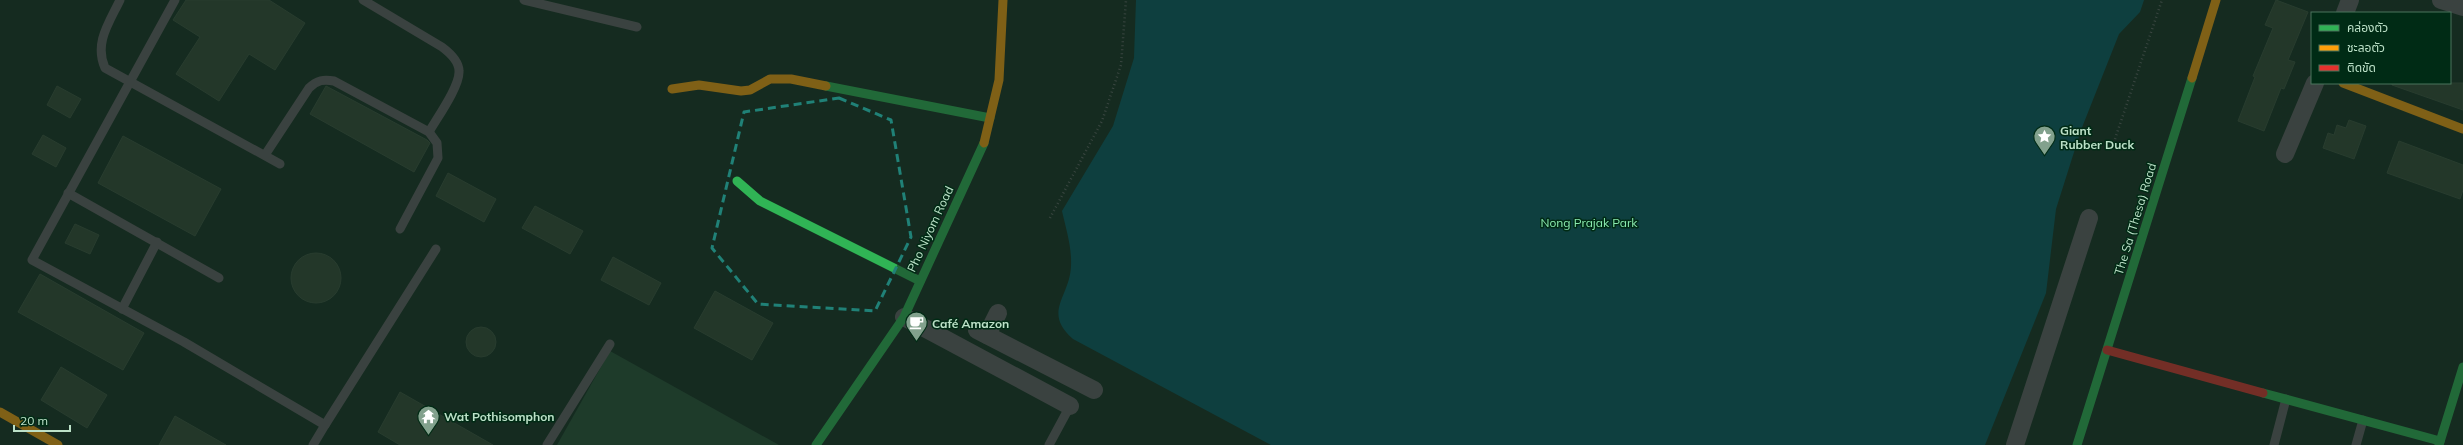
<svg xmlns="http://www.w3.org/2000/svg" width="2463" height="445" font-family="Mulish,'Noto Sans Thai',sans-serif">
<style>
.green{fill:#294e37}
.water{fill:#055865}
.building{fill:#334634;stroke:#3e503f}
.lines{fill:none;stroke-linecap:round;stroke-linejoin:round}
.path{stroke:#646566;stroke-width:2.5;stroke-dasharray:1 3;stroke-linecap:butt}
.lane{stroke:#675e66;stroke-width:9}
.street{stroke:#675e66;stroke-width:18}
.fast{stroke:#30b455;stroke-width:9}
.slow{stroke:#ff9f0a;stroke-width:9}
.jam{stroke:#e5322d;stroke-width:9}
.marked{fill:none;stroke:#208177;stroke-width:3;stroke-dasharray:8 5;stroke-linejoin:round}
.labels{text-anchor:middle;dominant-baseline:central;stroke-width:3;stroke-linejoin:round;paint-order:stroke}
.poi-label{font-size:12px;font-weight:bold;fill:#bce1c8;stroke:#002b15;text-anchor:start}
.street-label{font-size:12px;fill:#bce1c8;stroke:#002b15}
.park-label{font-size:12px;fill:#8aebaf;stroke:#002b15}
</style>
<rect width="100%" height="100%" fill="#152b20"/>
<path class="green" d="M610 351 779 445H557Z"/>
<path class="water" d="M1136 0H2144L2140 12 2119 34 2081 130 2056 209 2046 293 1985 445H1271L1073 339C1042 312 1070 297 1071 266 1072 247 1066 229 1062 211L1113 126 1134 58Z"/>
<g class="building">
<path d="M186 0H269L305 23 275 70 249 54 219 101 176 74 200 37 173 20Z"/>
<path d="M2276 0 2308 12 2288 60 2295 62 2284 89 2281 88 2264 131 2238 121 2255 77 2253 76 2273 28 2265 25Z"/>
<path d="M2392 83H2463V110L2392 85Z"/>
<path d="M57 86 81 99 70 118 47 105Z"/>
<path d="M326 86 427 140 430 143 414 172 310 114Z"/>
<path d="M2349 120 2366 126 2354 159 2323 148 2328 133 2334 135 2337 125 2346 128Z"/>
<path d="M43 135 66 148 56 167 32 154Z"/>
<path d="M123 136 221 189 195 236 98 183Z"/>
<path d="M2399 141 2463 165V190L2460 199 2387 173Z"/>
<path d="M448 173 496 199 484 222 436 196Z"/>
<path d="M535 206 583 231 570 254 522 228Z"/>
<path d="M75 224 99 235 90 254 65 243Z"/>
<circle cx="316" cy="278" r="25"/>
<path d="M613 257 661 283 649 305 601 280Z"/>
<path d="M40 274 144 333 123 370 18 312Z"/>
<path d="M715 291 773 323 752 360 694 328Z"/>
<circle cx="481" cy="342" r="15"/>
<path d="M61 367 107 395 87 428 41 400Z"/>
<path d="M400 392 493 445H400L378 432Z"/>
<path d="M175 416 226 445H159Z"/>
</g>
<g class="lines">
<g class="path">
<path d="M2115 139 2162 0"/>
<path d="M1050 218 1102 121 1121 65 1126 0"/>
</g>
<g class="lane">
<path d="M120 0C109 23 94 43 105 68L280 164"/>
<path d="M175 0 32 260 184 342 325 425 313 445"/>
<path d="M363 0 442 47C450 53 459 61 459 71 460 86 437 118 429 132"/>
<path d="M524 0 637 27"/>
<path d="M265 155 309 88C317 80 324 79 334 81L429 132 437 143 438 158 400 229"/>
<path d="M68 193 219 278"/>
<path d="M122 309 157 242"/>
<path d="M325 425 436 249"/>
<path d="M547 445 610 344"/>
<path d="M1049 445 1070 406"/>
<path d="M2274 445 2286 399"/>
<path d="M2356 445 2363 420"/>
</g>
<g class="street">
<path d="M2441 0 2463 7"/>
<path d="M2345 13 2350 0"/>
<path d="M2285 154 2315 83"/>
<path d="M904 317 1070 406"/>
<path d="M977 330 1094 390"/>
<path d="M987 335 998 313"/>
<path d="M2015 445 2089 218"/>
</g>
<g class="fast">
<path d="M826 86 990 118"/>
<path d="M737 181 760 201 920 281"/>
<path d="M2263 393 2440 441"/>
<path d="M816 445 904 317 984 143"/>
<path d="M2077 445 2192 78"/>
<path d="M2439 445 2463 367"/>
</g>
<g class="slow">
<path d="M2192 78 2216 0"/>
<path d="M2343 83 2463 129"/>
<path d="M672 89 699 85 741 91 750 90 770 79H791L826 86"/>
<path d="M984 143 999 80 1003 0"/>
<path d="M0 412 58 445"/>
</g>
<path class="jam" d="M2107 350 2263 393"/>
</g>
<path d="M0 0H2463V445H0ZM839 98 891 120 911 237 875 311 758 304 712 248 744 112Z" fill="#152b20" fill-opacity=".55" fill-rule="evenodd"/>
<path class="marked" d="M839 98 891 120 911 237 875 311 758 304 712 248 744 112Z"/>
<defs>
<symbol id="sight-pin" viewBox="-11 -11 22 30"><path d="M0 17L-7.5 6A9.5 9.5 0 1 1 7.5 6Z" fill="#82a18d" stroke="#002b15"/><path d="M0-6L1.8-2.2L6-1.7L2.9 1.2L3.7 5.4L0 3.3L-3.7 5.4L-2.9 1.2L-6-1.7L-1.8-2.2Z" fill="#fff"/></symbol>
<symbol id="cafe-pin" viewBox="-11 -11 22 30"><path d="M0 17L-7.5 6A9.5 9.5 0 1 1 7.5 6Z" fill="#82a18d" stroke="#002b15"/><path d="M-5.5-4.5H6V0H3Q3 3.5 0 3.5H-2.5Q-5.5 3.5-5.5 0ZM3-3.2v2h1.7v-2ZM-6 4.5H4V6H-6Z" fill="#fff"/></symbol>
<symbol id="temple-pin" viewBox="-11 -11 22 30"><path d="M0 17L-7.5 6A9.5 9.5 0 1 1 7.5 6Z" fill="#82a18d" stroke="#002b15"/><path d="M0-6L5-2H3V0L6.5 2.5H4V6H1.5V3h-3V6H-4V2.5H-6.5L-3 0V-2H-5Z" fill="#fff"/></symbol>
</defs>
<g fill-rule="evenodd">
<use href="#sight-pin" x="2032" y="124" width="25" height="34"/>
<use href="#cafe-pin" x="904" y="310" width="25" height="34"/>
<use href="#temple-pin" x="416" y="404" width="25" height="34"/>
</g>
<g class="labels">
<g class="poi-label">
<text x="2060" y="130">Giant<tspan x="2060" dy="14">Rubber Duck</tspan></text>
<text x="932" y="323">Café Amazon</text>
<text x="444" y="416">Wat Pothisomphon</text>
</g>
<g class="street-label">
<text transform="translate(2135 219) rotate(-73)">The Sa (Thesa) Road</text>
<text transform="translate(930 229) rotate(-65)">Pho Niyom Road</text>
</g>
<g class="park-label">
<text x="1589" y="222">Nong Prajak Park</text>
</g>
</g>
<rect x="2311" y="12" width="140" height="72" fill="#002b15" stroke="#4b745d"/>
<rect x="2319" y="25" width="20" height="6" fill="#30b455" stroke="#4b745d"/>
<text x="2347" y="32" font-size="12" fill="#bce1c8">คล่องตัว</text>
<rect x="2319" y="45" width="20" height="6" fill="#ff9f0a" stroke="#4b745d"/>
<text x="2347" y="52" font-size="12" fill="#bce1c8">ชะลอตัว</text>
<rect x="2319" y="65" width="20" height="6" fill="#e5322d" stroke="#4b745d"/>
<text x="2347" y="72" font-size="12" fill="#bce1c8">ติดขัด</text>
<path d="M14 425v6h56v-6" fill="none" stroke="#bce1c8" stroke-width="2"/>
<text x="20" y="425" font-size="12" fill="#bce1c8" stroke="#002b15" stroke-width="3" paint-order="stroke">20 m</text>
</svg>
